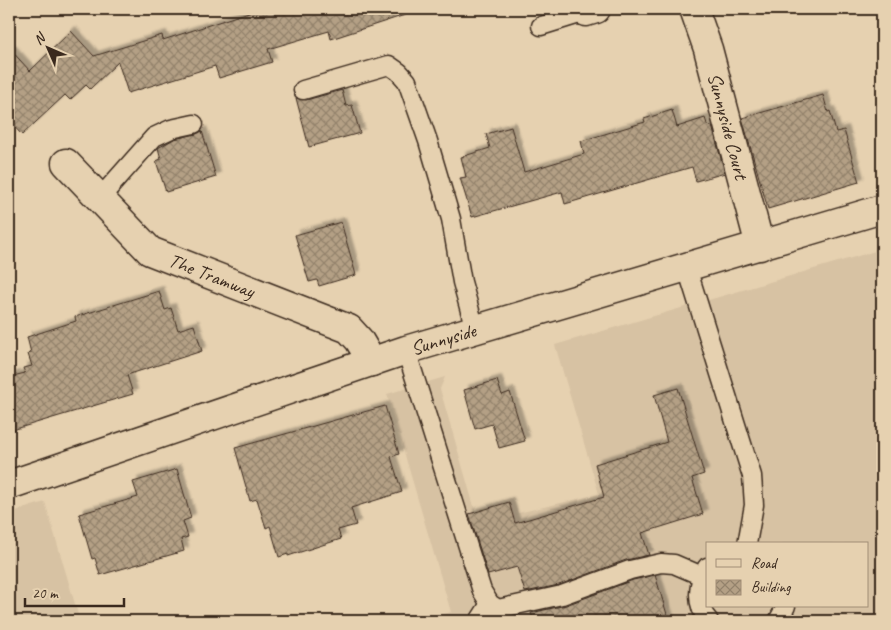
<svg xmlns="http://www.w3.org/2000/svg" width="891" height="630" font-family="Caveat,sans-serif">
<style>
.built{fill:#d7c2a3;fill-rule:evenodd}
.building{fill:url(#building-cross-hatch);stroke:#3b2a1e;filter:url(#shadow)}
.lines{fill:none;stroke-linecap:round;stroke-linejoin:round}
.lane-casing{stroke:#3b2a1e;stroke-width:21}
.street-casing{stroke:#3b2a1e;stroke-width:31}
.lane{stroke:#e6d1b0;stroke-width:18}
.street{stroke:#e6d1b0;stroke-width:28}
.labels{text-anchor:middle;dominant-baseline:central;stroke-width:4;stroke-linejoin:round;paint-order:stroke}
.street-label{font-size:20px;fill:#3b2a1e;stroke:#e6d1b0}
</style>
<defs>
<pattern id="building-cross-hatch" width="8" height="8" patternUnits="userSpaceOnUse" patternTransform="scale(1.25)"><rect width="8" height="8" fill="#b4a085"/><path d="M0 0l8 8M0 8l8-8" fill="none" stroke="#94836c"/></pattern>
<filter id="shadow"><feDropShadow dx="4.5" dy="-4.5" stdDeviation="1" flood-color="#0004"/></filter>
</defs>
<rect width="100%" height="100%" fill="#e6d1b0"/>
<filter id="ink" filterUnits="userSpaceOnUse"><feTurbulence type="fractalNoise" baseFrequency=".02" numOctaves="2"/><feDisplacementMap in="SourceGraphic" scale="10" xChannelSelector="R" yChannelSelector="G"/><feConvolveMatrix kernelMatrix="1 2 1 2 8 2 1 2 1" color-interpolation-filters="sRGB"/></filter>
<g filter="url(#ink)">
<g class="built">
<path d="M882 249V621H422L451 612 387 394 445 377 440 389 475 510 513 497 518 513 599 494 555 345ZM707 544H867V606H707Z"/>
<path d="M45 502 80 621H9V513Z"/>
</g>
<g class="building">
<path d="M258 9H407L408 14 331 39 329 31 268 49 272 62 219 78 215 66 128 93 118 62 90 89 86 85 70 100 65 95 22 135 9 121V48L30 71 71 31 94 56 162 35 163 40Z"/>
<path d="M342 90 346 106 352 105 360 133 309 147 296 98 306 100Z"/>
<path d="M823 95 828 112 830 111 836 132 844 130 859 182 768 209 742 118Z"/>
<path d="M672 110 677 127 705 118 708 127 712 126 725 173 696 181 692 167 565 204 562 192 472 217 460 178 466 177 461 157 490 148 486 134 511 127 524 172 584 154 581 141 645 122 644 119Z"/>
<path d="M202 131 216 177 166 192 156 161 161 159 158 148 174 139 196 134Z"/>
<path d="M341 222 356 275 319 286 317 280 309 282 295 235Z"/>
<path d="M159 291 165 310 171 308 178 330 194 325 202 351 127 375 133 394 9 431V377L25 373 23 368 32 366 28 354 31 353 27 337 76 321 75 317Z"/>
<path d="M497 380 502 395 510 392 525 441 499 448 492 424 475 429 464 390Z"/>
<path d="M678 388 704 474 692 478 703 514 642 533 649 555 626 560 559 585 525 592 517 567 488 575 469 514 509 502 515 523 604 497 595 464 667 442 654 395Z"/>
<path d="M385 406 399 454 391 457 402 492 351 508 356 525 338 530 341 539 288 556V554L279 557 270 526 266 528 257 499 250 501 235 448Z"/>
<path d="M177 469 191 518 183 521 188 537 181 539 184 551 100 575 95 558 92 559 79 514 138 497 133 482Z"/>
<path d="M655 575 669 621H534L531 613 566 605 633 580Z"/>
</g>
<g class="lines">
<defs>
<g id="lane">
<path d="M541 26 586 12"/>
<path d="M303 90 389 65 399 72 407 81 428 141 451 219 462 282 475 329"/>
<path d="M100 198 154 137 171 129 194 124"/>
<path d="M687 268 752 476 754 505 747 544"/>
<path d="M406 350 482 591 490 604 498 609 562 595 630 570 661 563 674 564 702 576"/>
<path d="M707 567C697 584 695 605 709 621"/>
<path d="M479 621 490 604"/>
<path d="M778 621 786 606"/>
</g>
<g id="street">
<path id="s1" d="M694 9 708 49 760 246"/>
<path d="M586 12 596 9"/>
<path id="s2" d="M66 163 150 251 349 329 359 340 372 362"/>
<path id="s3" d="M9 485 406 350 882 209"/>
</g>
</defs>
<use href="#lane" class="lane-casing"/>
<use href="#street" class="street-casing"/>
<use href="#lane" class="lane"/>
<use href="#street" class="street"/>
</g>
</g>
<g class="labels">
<g class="street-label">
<text stroke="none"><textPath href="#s1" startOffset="122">Sunnyside Court</textPath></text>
<text stroke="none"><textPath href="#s2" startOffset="188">The Tramway</textPath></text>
<text stroke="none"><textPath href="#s3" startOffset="458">Sunnyside</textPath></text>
</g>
</g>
<rect width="891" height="630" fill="none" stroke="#e6d1b0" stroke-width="30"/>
<rect x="15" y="15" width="861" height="600" fill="none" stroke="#3b2a1e" stroke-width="2" filter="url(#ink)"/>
<rect x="706" y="542" width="162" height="65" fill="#e6d1b0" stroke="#a28e76"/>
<rect x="716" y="559" width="25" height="8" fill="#e6d1b0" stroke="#a28e76"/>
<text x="751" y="568" font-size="15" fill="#3b2a1e">Road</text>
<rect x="716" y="580" width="25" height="15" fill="url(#building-cross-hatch)" stroke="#a28e76"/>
<text x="751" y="592" font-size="15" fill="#3b2a1e">Building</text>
<g transform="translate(48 48) rotate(315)" stroke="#e6d1b0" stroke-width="4" paint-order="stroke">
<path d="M0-4L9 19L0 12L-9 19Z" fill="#3b2a1e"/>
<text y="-8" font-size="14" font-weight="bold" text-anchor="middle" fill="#3b2a1e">N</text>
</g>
<path d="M25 598v8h99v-8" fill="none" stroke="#3b2a1e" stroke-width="2.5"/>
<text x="32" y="598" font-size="15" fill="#3b2a1e" stroke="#e6d1b0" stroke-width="4" paint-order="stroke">20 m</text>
</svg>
